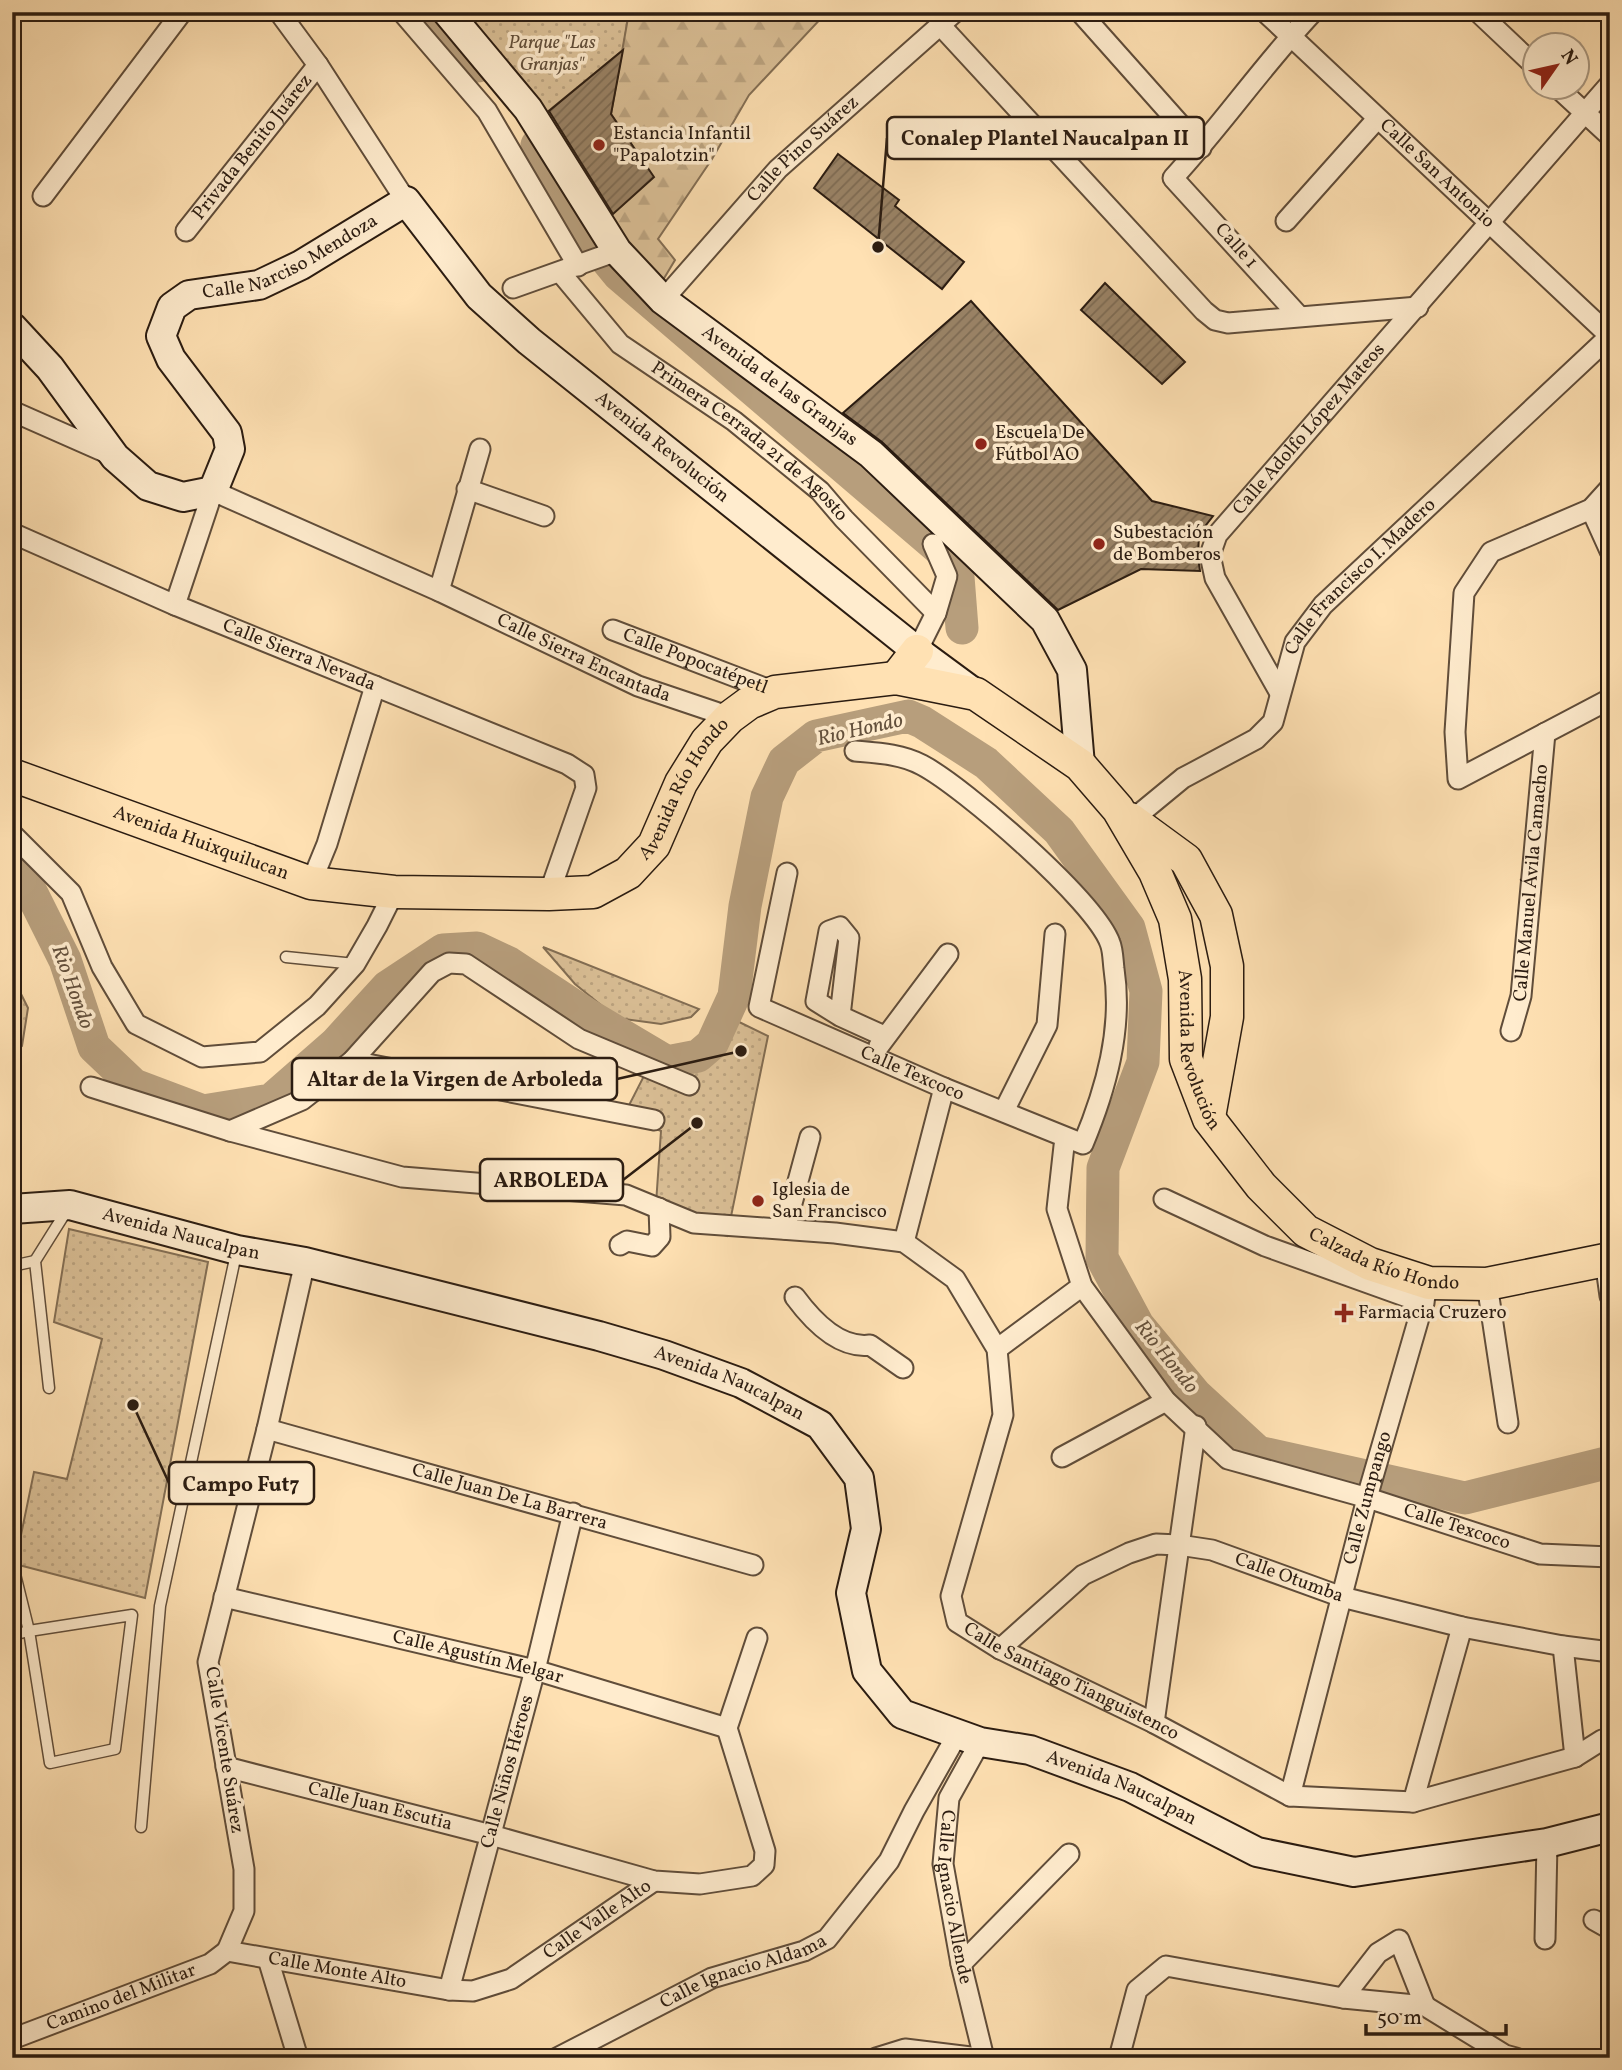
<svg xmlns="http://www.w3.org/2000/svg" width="1622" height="2070" font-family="Vollkorn,serif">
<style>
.grass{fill:url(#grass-dots);stroke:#836e54;stroke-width:2}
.forest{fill:url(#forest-firs);stroke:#836e54;stroke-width:2}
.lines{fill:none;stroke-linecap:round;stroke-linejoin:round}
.river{stroke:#b79e7c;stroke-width:33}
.building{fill:url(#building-hatch);stroke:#2b1c11;stroke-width:2}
.lane-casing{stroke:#604d3a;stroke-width:13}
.street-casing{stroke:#604d3a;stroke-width:23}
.secondary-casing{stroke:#2b1c11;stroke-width:32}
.primary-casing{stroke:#2b1c11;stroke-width:35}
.lane{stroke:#ffecce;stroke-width:10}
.street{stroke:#ffecce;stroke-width:19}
.secondary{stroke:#ffecce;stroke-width:28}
.primary{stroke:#ffe1b3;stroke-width:32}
.poi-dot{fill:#8f2418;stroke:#ffecce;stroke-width:2.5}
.labels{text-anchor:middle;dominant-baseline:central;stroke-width:7;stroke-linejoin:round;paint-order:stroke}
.park-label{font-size:19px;font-style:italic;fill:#604d39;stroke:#ffecce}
.poi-label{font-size:19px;fill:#2b1c11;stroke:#ffecce;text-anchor:start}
.street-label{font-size:19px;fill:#2b1c11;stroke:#ffecce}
.water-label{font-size:21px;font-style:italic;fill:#63503c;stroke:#ffecce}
.leader{fill:none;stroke:#2b1c11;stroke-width:2.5}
.callout-dot{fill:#2b1c11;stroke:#ffecce;stroke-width:2.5}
.callout{fill:#ffecce;stroke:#2b1c11;stroke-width:2.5}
.callout-label{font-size:21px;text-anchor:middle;font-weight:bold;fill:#2b1c11}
</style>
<defs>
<pattern id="grass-dots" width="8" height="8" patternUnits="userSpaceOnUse" patternTransform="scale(1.75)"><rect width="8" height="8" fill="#dbc097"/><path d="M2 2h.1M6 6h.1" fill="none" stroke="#bca481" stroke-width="1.8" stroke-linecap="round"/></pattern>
<pattern id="forest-firs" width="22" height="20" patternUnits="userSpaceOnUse" patternTransform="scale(1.75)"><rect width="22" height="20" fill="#dbc097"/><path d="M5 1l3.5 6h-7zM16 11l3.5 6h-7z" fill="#bca481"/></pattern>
<pattern id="building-hatch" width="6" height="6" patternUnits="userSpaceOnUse" patternTransform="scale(1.75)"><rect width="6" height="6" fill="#998265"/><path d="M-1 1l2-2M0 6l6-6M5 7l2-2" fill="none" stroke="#7d6a52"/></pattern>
</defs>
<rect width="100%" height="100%" fill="#ffe1b3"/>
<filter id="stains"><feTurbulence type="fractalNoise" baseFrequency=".00286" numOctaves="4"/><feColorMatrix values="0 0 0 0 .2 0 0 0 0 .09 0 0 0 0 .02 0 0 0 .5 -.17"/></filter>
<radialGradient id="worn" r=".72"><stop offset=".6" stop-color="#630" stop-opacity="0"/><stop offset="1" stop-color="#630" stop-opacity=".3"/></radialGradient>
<g class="grass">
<path d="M464 12H629L623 50 546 113Z"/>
<path d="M543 947 699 1009 691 1017 661 1024 617 1018 575 984Z"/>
<path d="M12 976 28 1008 22 1046 12 1054Z"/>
<path d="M733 1019 768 1036 727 1236 687 1223 656 1204 661 1131 624 1115 647 1070 668 1080 695 1069 722 1048Z"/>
<path d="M69 1229 208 1262 145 1598 15 1564 34 1472 67 1479 102 1339 54 1322Z"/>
</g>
<path class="forest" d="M629 12H827L749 95 712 159 658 239 675 260 660 285 608 218 653 177 611 114Z"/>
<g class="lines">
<g class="river">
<path d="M427 12 478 66"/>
<path d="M537 145 582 230 619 275 957 564 962 628"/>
<path d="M12 865 22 874 65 960 94 1047 134 1085 203 1111 271 1100 335 1044 387 987 443 950 477 948 509 963 588 1015 667 1062 698 1056 712 1044 734 996 745 906 767 797 784 761 816 736 908 716 922 722 986 763 1059 831 1129 928 1146 991 1143 1062 1103 1168 1102 1258 1138 1325 1196 1395 1258 1452 1465 1498 1610 1462"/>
</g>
</g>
<g class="building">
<path d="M623 50 611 114 654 177 613 214 549 111Z"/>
<path d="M838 154 899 200 895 206 964 262 942 289 814 188Z"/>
<path d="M1105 283 1185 362 1162 384 1081 310Z"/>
<path d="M971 301 1152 501 1213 516 1199 534 1198 557 1200 571 1141 569 1058 610 882 442 843 413Z"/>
</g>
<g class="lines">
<defs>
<g id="lane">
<path d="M286 957 355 964"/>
<path d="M12 1266 35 1261"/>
<path d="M49 1388 35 1261 67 1210"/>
<path d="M12 1562 29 1631 12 1635"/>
<path d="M132 1615 115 1749 50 1763 29 1631Z"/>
<path d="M141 1827 160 1606 236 1254"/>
</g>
<g id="street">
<path d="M279 12 318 65 406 201"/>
<path d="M402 12 487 111 578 266"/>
<path d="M1080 12 1201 148"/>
<path id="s1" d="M1265 12 1610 336"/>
<path d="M1478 12 1534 65"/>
<path d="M941 26 1204 311 1215 320 1228 323 1418 307"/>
<path d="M1558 88 1610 136"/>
<path d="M43 196 182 12"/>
<path d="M1286 221 1377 119"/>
<path id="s2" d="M186 231 318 65"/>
<path id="s3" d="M560 272 620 344 734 421 820 491 844 519 936 613"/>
<path d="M513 288 617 251"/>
<path id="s4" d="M663 300 778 169 955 12"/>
<path d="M1298 315 1173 178C1222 125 1263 65 1313 12"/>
<path d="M12 411 114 456"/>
<path d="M1610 488 1591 509 1491 552 1464 593 1455 732 1458 779 1610 699"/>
<path d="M467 489 544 516"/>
<path d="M1591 509 1610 551"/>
<path id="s5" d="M12 533 175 605 567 764 584 775 586 788 549 894"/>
<path d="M439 591 480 449"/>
<path id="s6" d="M175 605 213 491 439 591 638 686 730 717"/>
<path id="s7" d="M613 630 775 692"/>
<path d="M917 651 936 613 947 576 933 544"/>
<path id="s8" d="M1280 693 1215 578 1210 555 1217 535 1610 84"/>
<path id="s9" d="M1132 820 1183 778 1256 739 1273 722 1295 642 1323 605 1610 336"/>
<path d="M12 834 71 893 102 967 136 1024 202 1057 260 1052 317 1006 355 964 377 926 394 892"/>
<path id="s10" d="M787 873 759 1007 944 1088 1083 1144C1106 1089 1123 1029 1114 969 1113 961 1113 950 1110 943 1095 901 964 787 922 765 901 754 878 753 855 751"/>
<path d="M311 883 327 844 375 686"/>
<path d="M840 1016 849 938 840 927 829 931 816 1001 840 1016 884 1036"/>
<path id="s11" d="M1511 1031 1521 996 1545 733"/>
<path d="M879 1046 948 954"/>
<path d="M352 1061 654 1120"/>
<path id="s12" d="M91 1087 230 1131 402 1177 626 1195 694 1223 835 1233 904 1242 955 1279 997 1349 1003 1415 951 1596 957 1622 1000 1649 1154 1723 1290 1796 1413 1802 1575 1757 1602 1740"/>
<path d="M1004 1111 1047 1025 1055 934"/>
<path d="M230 1131 302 1100 352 1061 432 972 449 963 466 964 579 1039 689 1085"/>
<path id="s13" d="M1067 1139 1064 1146 1057 1209 1082 1286 1166 1401 1228 1459 1368 1498 1540 1554 1610 1557"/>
<path d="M1164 1199 1265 1246 1424 1303"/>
<path d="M785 1229 810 1137"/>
<path d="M904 1242 944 1088"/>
<path d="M620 1245 627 1241 652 1246 660 1237 659 1208"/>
<path d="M1605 1260 1610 1296"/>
<path d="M1487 1284 1508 1423"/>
<path d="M795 1297C812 1320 839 1349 870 1345L903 1368"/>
<path d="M997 1349 1082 1286"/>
<path id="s14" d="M267 1429 753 1565"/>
<path d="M1062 1457 1166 1401"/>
<path id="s15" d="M224 1597 535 1670 727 1728"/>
<path d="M1563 1646 1575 1757"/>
<path id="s16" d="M1000 1649 1083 1575 1129 1553 1156 1544 1179 1545 1212 1550 1342 1597 1462 1627 1563 1646 1610 1652"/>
<path d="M1154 1723 1196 1426"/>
<path id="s17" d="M980 1742 949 1798 943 1864 961 1964 984 2058"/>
<path id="s18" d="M226 1767 491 1835 654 1881 700 1884 752 1876 764 1865 765 1851 727 1728 757 1638"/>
<path id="s19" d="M1290 1796 1370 1487 1429 1283"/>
<path d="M1413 1802 1462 1627"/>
<path d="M1594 1920 1610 1929"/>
<path d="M1545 1939 1547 1843"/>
<path d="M227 1951 244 1911V1869L208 1662 267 1429 305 1262"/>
<path id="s20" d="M227 1951 449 1990 473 1991 511 1979 654 1881"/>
<path d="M268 1959 298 2058"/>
<path d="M961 1964 1069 1854"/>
<path id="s21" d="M449 1990 535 1670 573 1513"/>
<path d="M1343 1998 1378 1953 1399 1940 1425 2006"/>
<path id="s22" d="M12 2039 210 1964 227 1951"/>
<path id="s23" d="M557 2058 712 1978 804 1951 827 1939 889 1861 914 1811 957 1735"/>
<path d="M876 2058 905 2049 979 2058"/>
<path d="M1119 2058 1137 1990 1166 1966 1343 1998 1425 2006 1505 2055 1516 2058"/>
</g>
<g id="secondary">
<path id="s24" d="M447 12 528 109 617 251 663 300 871 454 1045 620 1072 670 1080 765"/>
<path id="s25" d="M12 327 50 368 115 457 148 486 183 497 213 491 230 449 227 433 171 359 161 336 172 307 189 295 259 285 301 265 406 201 479 296 529 341 917 651 974 693"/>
<path id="s26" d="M12 1209 70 1205 237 1250 305 1262 599 1336 664 1355 741 1383 820 1425 859 1478 866 1529 851 1593 867 1671 902 1714 980 1742 1030 1750 1130 1787 1257 1852 1354 1872 1547 1843 1610 1827"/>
</g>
<g id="primary">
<path d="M896 678 917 651"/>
<path id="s27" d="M12 775 311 883 394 892 549 894 593 892 628 873 654 845 681 783 707 741 730 717 749 703 775 692 896 678 976 694 1080 765 1118 809 1155 872 1175 919 1185 979 1186 1059 1209 1119 1261 1186 1306 1231 1370 1264 1429 1283 1487 1284 1610 1259"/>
<path d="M1130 819 1186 860 1216 915 1227 966V1017L1209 1117"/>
</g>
</defs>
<use href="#lane" class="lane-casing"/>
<use href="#street" class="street-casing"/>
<use href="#secondary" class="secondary-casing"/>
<use href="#primary" class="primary-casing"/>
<use href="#lane" class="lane"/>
<use href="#street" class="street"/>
<use href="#secondary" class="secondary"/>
<use href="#primary" class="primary"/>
</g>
<g class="poi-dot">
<circle cx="599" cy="145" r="7"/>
<circle cx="981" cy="444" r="7"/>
<circle cx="1099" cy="544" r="7"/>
<circle cx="758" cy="1201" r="7"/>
<path d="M1340.5 1302.5h7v7h7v7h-7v7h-7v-7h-7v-7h7z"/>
</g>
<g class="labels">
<g class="park-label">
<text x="552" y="43">Parque "Las<tspan x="552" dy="22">Granjas"</tspan></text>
</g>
<g class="poi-label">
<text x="613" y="134">Estancia Infantil<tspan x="613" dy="22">"Papalotzin"</tspan></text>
<text x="995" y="433">Escuela De<tspan x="995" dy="22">Fútbol AO</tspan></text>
<text x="1113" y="533">Subestación<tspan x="1113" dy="22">de Bomberos</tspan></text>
<text x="772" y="1190">Iglesia de<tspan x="772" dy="22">San Francisco</tspan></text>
<text x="1358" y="1313">Farmacia Cruzero</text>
</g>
<g class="street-label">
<text stroke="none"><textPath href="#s2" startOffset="107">Privada Benito Juárez</textPath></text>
<text stroke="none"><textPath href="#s4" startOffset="206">Calle Pino Suárez</textPath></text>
<text stroke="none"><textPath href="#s1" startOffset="236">Calle San Antonio</textPath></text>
<text transform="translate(1236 246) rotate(48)">Calle 1</text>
<text stroke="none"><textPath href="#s25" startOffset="618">Calle Narciso Mendoza</textPath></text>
<text stroke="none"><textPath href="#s24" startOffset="506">Avenida de las Granjas</textPath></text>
<text stroke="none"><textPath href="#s8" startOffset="317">Calle Adolfo López Mateos</textPath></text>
<text stroke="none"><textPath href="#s3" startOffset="256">Primera Cerrada 21 de Agosto</textPath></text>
<text stroke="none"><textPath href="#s25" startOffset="1106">Avenida Revolución</textPath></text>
<text stroke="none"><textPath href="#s9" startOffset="348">Calle Francisco I. Madero</textPath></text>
<text stroke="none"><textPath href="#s5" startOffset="312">Calle Sierra Nevada</textPath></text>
<text stroke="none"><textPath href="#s6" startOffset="527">Calle Sierra Encantada</textPath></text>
<text stroke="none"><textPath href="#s7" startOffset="88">Calle Popocatépetl</textPath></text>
<text stroke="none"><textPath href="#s27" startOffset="742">Avenida Río Hondo</textPath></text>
<text stroke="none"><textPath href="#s27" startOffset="201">Avenida Huixquilucan</textPath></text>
<text stroke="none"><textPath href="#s11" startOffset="150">Calle Manuel Ávila Camacho</textPath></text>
<text stroke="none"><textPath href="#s27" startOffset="1526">Avenida Revolución</textPath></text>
<text stroke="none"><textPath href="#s10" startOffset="304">Calle Texcoco</textPath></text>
<text stroke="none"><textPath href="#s26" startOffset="173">Avenida Naucalpan</textPath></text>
<text stroke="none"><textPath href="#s27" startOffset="1830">Calzada Río Hondo</textPath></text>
<text stroke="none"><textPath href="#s26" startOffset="742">Avenida Naucalpan</textPath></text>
<text stroke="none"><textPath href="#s14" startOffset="252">Calle Juan De La Barrera</textPath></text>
<text stroke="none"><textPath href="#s19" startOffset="308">Calle Zumpango</textPath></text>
<text stroke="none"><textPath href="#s13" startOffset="618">Calle Texcoco</textPath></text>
<text stroke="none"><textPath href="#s16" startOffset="329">Calle Otumba</textPath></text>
<text stroke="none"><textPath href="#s15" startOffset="261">Calle Agustín Melgar</textPath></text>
<text stroke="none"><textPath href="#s12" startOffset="1388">Calle Santiago Tianguistenco</textPath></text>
<text transform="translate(224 1750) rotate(81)">Calle Vicente Suárez</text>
<text stroke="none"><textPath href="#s21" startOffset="226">Calle Niños Héroes</textPath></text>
<text stroke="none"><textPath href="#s26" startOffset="1393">Avenida Naucalpan</textPath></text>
<text stroke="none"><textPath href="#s18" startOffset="159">Calle Juan Escutia</textPath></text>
<text stroke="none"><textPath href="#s17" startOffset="164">Calle Ignacio Allende</textPath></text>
<text stroke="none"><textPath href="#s20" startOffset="394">Calle Valle Alto</textPath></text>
<text stroke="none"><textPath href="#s23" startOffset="206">Calle Ignacio Aldama</textPath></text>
<text stroke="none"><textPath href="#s20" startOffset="112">Calle Monte Alto</textPath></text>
<text stroke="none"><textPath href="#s22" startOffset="117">Camino del Militar</textPath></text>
</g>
<g class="water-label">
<text transform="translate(860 730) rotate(-13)">Rio Hondo</text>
<text transform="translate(72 987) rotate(70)">Rio Hondo</text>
<text transform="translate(1166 1357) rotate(51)">Rio Hondo</text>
</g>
</g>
<path class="leader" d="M878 247L887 138M741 1051L617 1079M697 1123L623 1180M133 1405L169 1483"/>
<g class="callout-dot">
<circle cx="878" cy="247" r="7"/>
<circle cx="741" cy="1051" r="7"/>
<circle cx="697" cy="1123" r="7"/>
<circle cx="133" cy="1405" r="7"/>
</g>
<g class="callout">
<rect x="887" y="117" width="317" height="42" rx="7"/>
<rect x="292" y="1058" width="325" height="42" rx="7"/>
<rect x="480" y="1159" width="143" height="42" rx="7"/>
<rect x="169" y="1462" width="145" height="42" rx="7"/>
</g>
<g class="callout-label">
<text x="1045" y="145">Conalep Plantel Naucalpan II</text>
<text x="455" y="1086">Altar de la Virgen de Arboleda</text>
<text x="551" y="1187">ARBOLEDA</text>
<text x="241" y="1491">Campo Fut7</text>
</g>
<rect width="1622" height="2070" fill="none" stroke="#ffe1b3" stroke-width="42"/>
<rect x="14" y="14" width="1594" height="2042" fill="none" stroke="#2b1c11" stroke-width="3.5"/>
<rect x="21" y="21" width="1580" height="2028" fill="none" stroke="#2b1c11" stroke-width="2"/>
<g transform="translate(1556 66) rotate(56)"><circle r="33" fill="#ffecce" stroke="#aa9982" stroke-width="2"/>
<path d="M0-5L12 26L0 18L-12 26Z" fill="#8f2418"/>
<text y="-10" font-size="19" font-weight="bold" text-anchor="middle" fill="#2b1c11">N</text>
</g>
<path d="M1366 2024v10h140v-10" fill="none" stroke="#2b1c11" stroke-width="3.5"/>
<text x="1377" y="2024" font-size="21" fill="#2b1c11" stroke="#ffecce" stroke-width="5" paint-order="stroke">50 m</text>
<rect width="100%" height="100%" filter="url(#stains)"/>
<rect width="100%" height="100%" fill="url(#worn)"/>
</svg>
